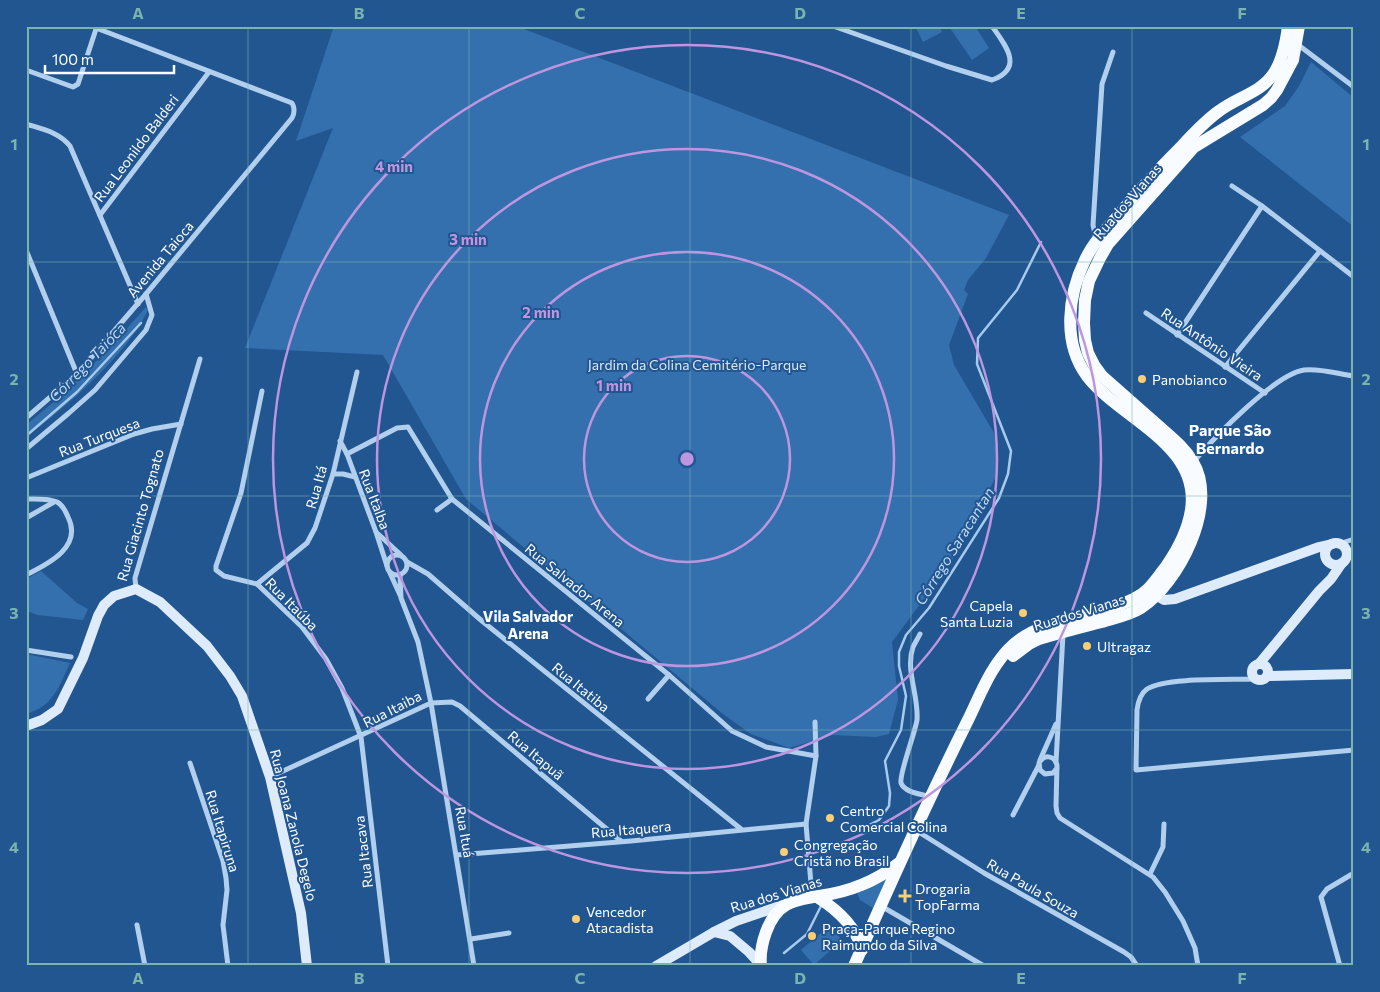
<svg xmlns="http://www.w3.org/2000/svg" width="1380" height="992" font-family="Commissioner,sans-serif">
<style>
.green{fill:#3570ae}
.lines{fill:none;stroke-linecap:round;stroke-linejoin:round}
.stream{stroke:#a6caee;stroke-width:2.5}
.street{stroke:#b2cfed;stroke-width:5}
.secondary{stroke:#deebfa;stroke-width:10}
.primary{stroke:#f8fbff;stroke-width:12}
.grid{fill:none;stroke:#7bb4af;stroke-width:1;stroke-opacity:0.55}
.ring{fill:none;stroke:#bd96df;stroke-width:2.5}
.poi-dot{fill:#f9ce74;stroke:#215691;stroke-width:2}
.labels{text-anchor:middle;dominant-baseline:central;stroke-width:4;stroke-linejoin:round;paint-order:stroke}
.street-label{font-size:14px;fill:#fff;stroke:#215691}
.park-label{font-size:14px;fill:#d8e8f9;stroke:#215691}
.poi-label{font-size:14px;fill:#fff;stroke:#215691;text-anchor:start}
.water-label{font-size:15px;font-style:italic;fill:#bed8f4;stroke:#215691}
.neighbourhood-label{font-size:15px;font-weight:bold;fill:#fff;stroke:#215691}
.quarter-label{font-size:16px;font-weight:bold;fill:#fff;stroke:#215691}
.centre{fill:#bd96df;stroke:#215691;stroke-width:2.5}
.ring-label{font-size:15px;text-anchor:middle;font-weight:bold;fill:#bd96df;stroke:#215691;stroke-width:4;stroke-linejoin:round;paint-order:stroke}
.neatline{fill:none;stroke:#7bb4af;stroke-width:2}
.grid-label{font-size:16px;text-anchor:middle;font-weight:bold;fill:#7bb4af}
</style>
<rect width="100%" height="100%" fill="#215691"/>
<g class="green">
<path d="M334 26H516L1009 215 986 258 968 280 964 290 968 294 949 345 954 365 994 433 998 454 997 474 976 518 951 562 892 642 898 700 889 734 876 737 833 735 789 748 751 734 723 714 466 499 383 355 245 348 333 128 296 141Z"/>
<path d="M915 26H939L942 32 923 42Z"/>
<path d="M952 26H975L989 48 972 60 950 28Z"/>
<path d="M1311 62 1354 98V227L1240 137 1285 106 1299 86Z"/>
<path d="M146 307 148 310C128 354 65 408 26 437V425L56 400 106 352Z"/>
<path d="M41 571 77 603 88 609 83 620 38 615 27 611 29 607 26 606V579Z"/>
<path d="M26 654 70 663C59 686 54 706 26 714Z"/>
<path d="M889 876 873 908 860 900 857 893Z"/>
<path d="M829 926 842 940 814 965 801 950Z"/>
</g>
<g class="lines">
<g class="stream">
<path d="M26 436 77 392 141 323"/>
<path d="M859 830 879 820 889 806 890 793 885 761 901 730 906 696 899 666V652L906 635 929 608 999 498 1008 474 1011 451 977 364 978 338 1017 290 1041 242"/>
<path d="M784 953 807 934 821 906"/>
</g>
<g class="street">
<path d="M833 26 946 66 992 80C1025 68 1005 45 992 26"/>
<path d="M1297 44 1354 87"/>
<path d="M26 70 73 87 78 84 97 26"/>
<path d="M26 124C42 129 59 132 70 146L138 304"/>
<path d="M1232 186 1262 206 1354 277"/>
<path d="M100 215 209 72"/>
<path d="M1096 239 1093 225 1102 84 1113 52"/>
<path d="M26 250 77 374"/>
<path d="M1146 313 1265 393"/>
<path d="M1177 335 1262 206"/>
<path d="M1225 367 1320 251"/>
<path d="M262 391 241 493 216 566V570L224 576 257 584 302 627 326 659 342 688 361 737 388 966"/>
<path d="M26 418 77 374 146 294 292 118C295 112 295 108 292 103L96 28"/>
<path d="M340 441 347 454 376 532 387 566"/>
<path d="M26 449 69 413 95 390 146 330 152 315 146 294"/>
<path d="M347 454 397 428 408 427 452 499 669 675 732 731 766 747 816 756"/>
<path d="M1194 461C1214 438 1275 374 1304 370 1320 368 1338 374 1354 376"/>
<path d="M333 474H343L355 477"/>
<path d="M26 478 134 434 152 429 181 424"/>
<path d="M26 499C35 499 49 498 57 502 63 505 66 512 68 517 83 547 48 564 26 575"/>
<path d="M437 510 452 499"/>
<path d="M26 518 54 502"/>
<path d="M376 532 401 555"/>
<path d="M1339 544 1354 539"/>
<circle cx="397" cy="565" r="10"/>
<path d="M1346 558 1354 551"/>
<path d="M407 562 428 574 482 621 741 829"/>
<path d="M390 573 400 595"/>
<path d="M400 575 401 598 418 642 431 703 474 966"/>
<path d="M257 584 307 543 315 528 333 474 357 372"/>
<path d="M136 589 135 578 200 359"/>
<path d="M920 634C918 638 915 643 913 647 905 670 919 696 917 720 915 733 899 774 901 783 905 793 922 794 931 797"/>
<path d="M26 650 71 657"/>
<path d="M1256 679C1231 680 1166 677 1147 689 1140 694 1138 702 1137 710L1136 770 1354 750"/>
<path d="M648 699 669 675"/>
<path d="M1040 760 1056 724"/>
<path d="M1056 762 1063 634"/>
<path d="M190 763 223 861 226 878 227 890 223 925 228 966"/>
<path d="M1057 768 1053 773 1045 774 1040 770 1039 763C1044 754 1054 755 1057 765L1056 806 1057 813 1060 818 1153 877 1165 892 1183 921 1195 948 1198 966"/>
<path d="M270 777 431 703 452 702 460 706 621 841"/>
<path d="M1013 815 1039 765"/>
<path d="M917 831 984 873 1124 952 1131 957 1137 966"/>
<path d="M457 855 631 841 806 824"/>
<path d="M1150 874 1163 847 1164 824"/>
<path d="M812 896 806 824 816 756 815 722"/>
<path d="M881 906 984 966"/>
<path d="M137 925 145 966"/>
<path d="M471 939 509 933"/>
<path d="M1340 966 1321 897 1327 889 1354 873"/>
</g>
<g class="secondary">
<circle cx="1336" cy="554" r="11"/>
<path d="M1150 592 1164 600 1175 599 1319 547 1332 544"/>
<path d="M1259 664 1319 591 1331 579 1342 563"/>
<circle cx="1260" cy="672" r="8"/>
<path d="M1267 676 1354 674"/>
<path d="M26 726 42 720 58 709 83 658 98 616 104 605 114 596 136 589 160 602 207 646 230 676 242 696 270 777 301 913 307 966"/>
<path d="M714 932 730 936 749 952 760 964"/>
<path d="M656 966 714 932 736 921 783 905"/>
</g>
<g class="primary">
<path d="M1013 656 1029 644 1039 639C1060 633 1081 627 1102 622 1115 618 1130 615 1141 608 1179 583 1219 505 1193 462 1183 445 1167 434 1153 421 1136 406 1119 391 1102 376L1094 365 1088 353 1085 340 1084 323 1085 300 1089 281 1100 258 1108 244 1194 147 1263 105 1271 98 1277 90 1293 60 1299 26"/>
<path d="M817 897C838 910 856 926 862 950"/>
<path d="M761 966C759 947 768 915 786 905 795 899 809 898 819 896 849 892 875 882 899 863"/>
<path d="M854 966C890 884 927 802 967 722 980 696 991 664 1014 644 1042 620 1082 618 1116 606 1127 602 1139 598 1148 589 1155 582 1161 573 1167 565 1178 549 1188 529 1191 510 1201 444 1120 419 1087 376 1062 342 1068 295 1085 260 1093 243 1106 229 1118 216 1137 192 1158 170 1180 148 1192 135 1205 121 1219 111 1237 97 1261 93 1274 73 1283 59 1286 42 1288 26"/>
</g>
</g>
<path class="grid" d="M248 26V966M469 26V966M690 26V966M911 26V966M1132 26V966M26 262H1354M26 496H1354M26 730H1354"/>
<g class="ring">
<circle cx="687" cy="459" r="103"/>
<circle cx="687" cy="459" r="207"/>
<circle cx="687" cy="459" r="310"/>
<circle cx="687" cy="459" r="414"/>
</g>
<g class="poi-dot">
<circle cx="1142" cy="379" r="5"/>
<circle cx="1023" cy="613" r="5"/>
<circle cx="1087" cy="646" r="5"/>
<circle cx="830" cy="818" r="5"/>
<circle cx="784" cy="852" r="5"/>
<path d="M902.5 888.5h5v5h5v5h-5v5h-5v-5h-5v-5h5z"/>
<circle cx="576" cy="919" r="5"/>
<circle cx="812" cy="936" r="5"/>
</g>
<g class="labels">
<g class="street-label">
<text transform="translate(136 148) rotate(-53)">Rua Leonildo Balderi</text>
<text transform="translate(1127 201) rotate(-49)">Rua dos Vianas</text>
<text transform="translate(160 259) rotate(-50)">Avenida Taioca</text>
<text transform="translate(1212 344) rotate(34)">Rua Antônio Vieira</text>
<text transform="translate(99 437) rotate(-21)">Rua Turquesa</text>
<text transform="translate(316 487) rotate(-74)">Rua Itá</text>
<text transform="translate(375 499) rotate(69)">Rua Italba</text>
<text transform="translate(140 515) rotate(-74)">Rua Giacinto Tognato</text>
<text transform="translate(575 585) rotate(39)">Rua Salvador Arena</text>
<text transform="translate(292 604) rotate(45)">Rua Itaúba</text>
<text transform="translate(1079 612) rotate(-17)">Rua dos Vianas</text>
<text transform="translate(581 687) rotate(39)">Rua Itatiba</text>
<text transform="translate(392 709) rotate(-27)">Rua Itaiba</text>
<text transform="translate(536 755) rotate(40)">Rua Itapuã</text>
<text transform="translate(294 825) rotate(76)">Rua Joana Zanola Degelo</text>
<text transform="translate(631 829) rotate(-5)">Rua Itaquera</text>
<text transform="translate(223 831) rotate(73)">Rua Itapiruna</text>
<text transform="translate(465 832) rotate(80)">Rua Ituá</text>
<text transform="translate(363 852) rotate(-97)">Rua Itacava</text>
<text transform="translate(1033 888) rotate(30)">Rua Paula Souza</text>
<text transform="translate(776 894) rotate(-17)">Rua dos Vianas</text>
</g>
<g class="park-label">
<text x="697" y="364">Jardim da Colina Cemitério-Parque</text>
</g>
<g class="poi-label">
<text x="1152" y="379">Panobianco</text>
<text x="1013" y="605" text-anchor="end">Capela<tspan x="1013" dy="16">Santa Luzia</tspan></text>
<text x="1097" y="646">Ultragaz</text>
<text x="840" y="810">Centro<tspan x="840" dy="16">Comercial Colina</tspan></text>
<text x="794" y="844">Congregação<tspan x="794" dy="16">Cristã no Brasil</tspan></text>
<text x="915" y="888">Drogaria<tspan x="915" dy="16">TopFarma</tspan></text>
<text x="586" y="911">Vencedor<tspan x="586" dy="16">Atacadista</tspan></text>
<text x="822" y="928">Praça-Parque Regino<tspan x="822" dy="16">Raimundo da Silva</tspan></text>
</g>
<g class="water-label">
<text transform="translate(87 362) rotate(-46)">Córrego Taióca</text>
<text transform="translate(954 546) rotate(-58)">Córrego Saracantan</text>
</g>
<g class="neighbourhood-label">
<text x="528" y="616">Vila Salvador<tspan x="528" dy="17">Arena</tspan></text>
</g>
<g class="quarter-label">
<text x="1230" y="429">Parque São<tspan x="1230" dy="18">Bernardo</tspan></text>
</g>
</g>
<circle cx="687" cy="459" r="8" class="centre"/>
<g class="ring-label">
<text x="394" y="172">4 min</text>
<text x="468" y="245">3 min</text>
<text x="541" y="318">2 min</text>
<text x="614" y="391">1 min</text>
</g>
<rect width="1380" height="992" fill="none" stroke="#215691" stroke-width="55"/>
<path d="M45 65v8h129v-8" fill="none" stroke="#ffffff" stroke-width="2.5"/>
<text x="52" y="65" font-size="15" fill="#ffffff" stroke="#215691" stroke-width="4" paint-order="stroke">100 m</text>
<rect x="28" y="28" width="1324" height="936" class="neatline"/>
<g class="grid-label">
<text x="138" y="19">A</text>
<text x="359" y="19">B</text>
<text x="580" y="19">C</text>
<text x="800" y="19">D</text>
<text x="1021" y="19">E</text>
<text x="1242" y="19">F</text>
<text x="14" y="150">1</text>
<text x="1366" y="150">1</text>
<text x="14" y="385">2</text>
<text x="1366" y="385">2</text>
<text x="14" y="619">3</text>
<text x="1366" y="619">3</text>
<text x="14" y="853">4</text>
<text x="1366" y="853">4</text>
<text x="138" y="984">A</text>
<text x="359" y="984">B</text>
<text x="580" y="984">C</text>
<text x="800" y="984">D</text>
<text x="1021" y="984">E</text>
<text x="1242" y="984">F</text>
</g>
</svg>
